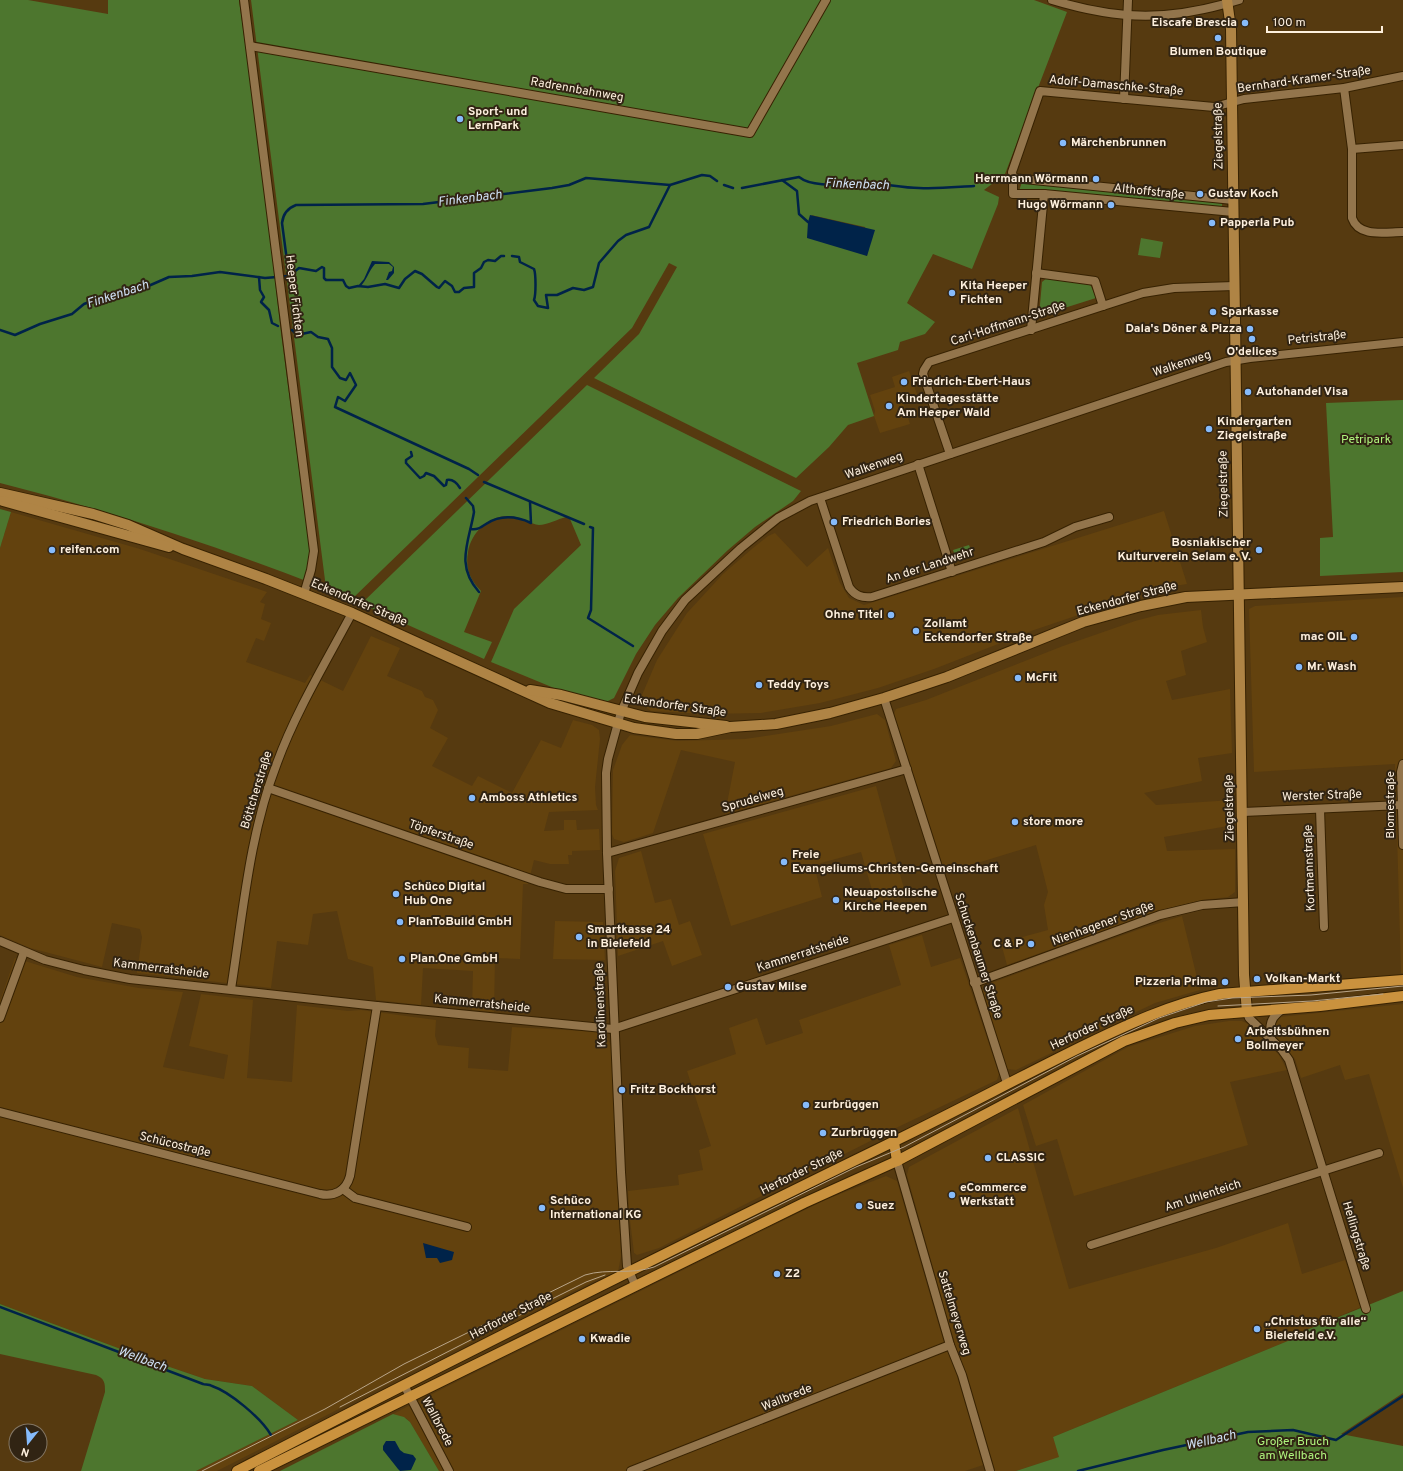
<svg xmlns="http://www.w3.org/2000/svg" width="1403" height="1471" font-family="Overpass,sans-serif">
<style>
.built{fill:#63420e}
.green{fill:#4d762e;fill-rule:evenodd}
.water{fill:#002349}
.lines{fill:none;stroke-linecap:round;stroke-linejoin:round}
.stream{stroke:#002349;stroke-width:2.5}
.street-casing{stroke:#372202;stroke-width:10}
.secondary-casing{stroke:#372202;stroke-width:12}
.primary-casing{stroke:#372202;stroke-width:12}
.street{stroke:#93754c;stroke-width:8}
.secondary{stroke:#af8445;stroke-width:10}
.primary{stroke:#ca923e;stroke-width:10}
.tram{stroke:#b9a589;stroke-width:1}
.poi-dot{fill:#86bbfb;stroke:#312413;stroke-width:1.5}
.labels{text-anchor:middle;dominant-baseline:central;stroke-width:4;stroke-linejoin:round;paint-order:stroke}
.poi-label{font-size:12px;font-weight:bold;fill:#fef0de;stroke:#312413;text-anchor:start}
.street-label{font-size:12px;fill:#fef0de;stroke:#312413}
.park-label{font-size:12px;fill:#aff47d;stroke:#312413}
.water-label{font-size:13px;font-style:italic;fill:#cfe0f4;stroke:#312413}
</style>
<rect width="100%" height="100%" fill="#563a10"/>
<g class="built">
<path d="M909 371 918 397 903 402 910 424 880 433 874 416 875 411 870 395 895 387 892 377Z"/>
<path d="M1164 511 1187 584 1156 589 1034 630 934 669 878 688 820 703 761 713 706 714 651 711 643 705 642 695 657 660 687 613 723 574 753 548 768 536 775 533 807 567 828 548 840 583 849 598 864 605Z"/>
<path d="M11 512 140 549 267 592 260 602 265 604 261 619 271 623 264 641 256 638 246 662 305 683 310 675 343 691 371 636 400 648 387 676 422 691 425 697 433 700 438 710 430 728 448 738 432 766 472 786 478 776 512 793 541 740 561 748 573 720 592 725 599 730 600 739 595 787 596 805 598 810 549 812 544 831 564 830V820H576L577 830 599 829 600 850 572 851V855H568L569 864H550L534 860 528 884H523L520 959 495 958 494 1012 472 1010 473 971 423 968 421 1005 376 1000 373 967 348 959 337 911 313 914 308 945 277 941 271 988 137 973 142 937 140 929 112 923 102 967 30 948 0 935V548Z"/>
<path d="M1403 597V973H1401L1395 764 1254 772 1249 609 1255 606Z"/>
<path d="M1201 610 1203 627 1207 642 1181 651 1186 675 1166 681 1172 700 1230 689 1232 753 1198 758 1202 781 1144 793 1156 805 1233 800 1234 825 1164 837 1167 851 1235 849V892L1228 897 1202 900 1159 911 1007 965 1001 943 1048 930 1044 905 1048 892 1036 845 945 873 894 714 896 709 926 700 1063 646 1135 621 1158 615Z"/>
<path d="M877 714 885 720 896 761 891 768 725 814 735 762 681 750 653 833 624 842 614 839 612 834 613 770 622 745 630 735 678 741 745 739 831 726Z"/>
<path d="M876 786 906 896 876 904 861 852 814 865 822 897 731 926 703 834Z"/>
<path d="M641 851 655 903 671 899 679 925 690 921 702 955 672 966 663 941 618 956 615 871 619 858Z"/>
<path d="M1182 916 1200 990 1155 1003 1016 1070 1007 1069 983 991 986 985 1140 929Z"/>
<path d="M555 921 603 922 605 960 553 959Z"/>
<path d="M922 935 931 967 960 958 999 1074 997 1080 898 1127 659 1248 637 1255 634 1253 629 1212 628 1191 679 1185 678 1175 703 1170 699 1150 711 1146 687 1071 736 1054 729 1028 757 1018 766 1045 803 1033 799 1020 901 985 889 945Z"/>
<path d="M15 958 77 977 139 988 183 992 163 1067 224 1079 228 1055 189 1046 201 994 253 1000 247 1078 292 1082 297 1005 348 1011 361 1010 436 1020 435 1036 438 1045 469 1048 468 1068 508 1071 512 1027 602 1032 607 1036 611 1046 621 1256 618 1272 598 1279 431 1362 217 1471H196L298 1420 252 1386 205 1379 161 1364 0 1304V1001Z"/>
<path d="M1403 1004V1188L1369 1074 1345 1080 1340 1065 1301 1078 1295 1059 1277 1037 1273 1029 1276 1020 1280 1017Z"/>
<path d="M1229 1021H1242L1248 1024 1279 1055 1287 1070 1230 1082 1248 1145 1074 1196 1057 1139 1036 1146 1023 1105 1128 1047 1195 1026Z"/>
<path d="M1018 1108 1069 1289 1216 1248 1288 1223 1302 1274 1345 1260 1361 1307 1304 1331 1305 1334 1053 1437 1060 1457 1016 1471H995L966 1373 954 1343 907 1175 909 1167Z"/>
<path d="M886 1176 897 1181 939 1326 958 1378 983 1465 965 1471H439L410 1422 407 1419 393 1414 448 1386 827 1199Z"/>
</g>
<g class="green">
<path d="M0 0H28L108 14V0H239L262 166 281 333 314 584C211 544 107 510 0 483Z"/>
<path d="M251 0H1034L1067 12 1005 174 984 190 999 197 998 204 972 269 933 254 907 303 935 322 925 334 900 342 898 350 857 363 874 416 848 425 829 447 796 478 594 378 639 334 677 267 669 263 632 328 352 599 326 588ZM811 215 865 227 869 244 867 256Z"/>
<path d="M1022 182 1222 201V209L1019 191Z"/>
<path d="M1141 238 1163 242 1160 258 1138 255Z"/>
<path d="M1047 278 1087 283 1091 286 1096 298 1039 316 1042 282Z"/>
<path d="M587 385 801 491 793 501 755 527 728 550 678 598 655 625 636 654 614 698 606 702 554 688 491 662 514 609 581 545 570 519 566 517C558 519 547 525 539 525 531 524 523 519 516 517 493 511 471 531 468 552 465 568 470 580 481 591L464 632 492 642 484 659 361 604Z"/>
<path d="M1403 400V572L1320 576V538L1333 537 1326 403Z"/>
<path d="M0 509 11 512 0 548Z"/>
<path d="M969 545 973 556 957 561 953 550Z"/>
<path d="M1403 1291V1393L1341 1434 1403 1446V1471H1016L1059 1457 1053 1437 1305 1334 1304 1331Z"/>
<path d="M0 1304 161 1364 205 1379 252 1386 298 1420 196 1471H81L105 1392C105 1383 105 1379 96 1375L0 1354Z"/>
<path d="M393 1414 404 1417 410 1422 439 1471H280Z"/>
</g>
<g class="water">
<path d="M810 215 875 230 867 256 807 238 808 222Z"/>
<path d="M372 261 389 262 394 267V273L388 280H386L389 272 392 271 393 267 389 264H375C368 272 367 280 360 287L358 286 364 279Z"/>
<path d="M423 1243 454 1252 452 1260 440 1263 437 1258H426Z"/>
<path d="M386 1441H395L400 1450 404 1453 413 1455 416 1459 411 1470 400 1471 398 1469 383 1450V1446Z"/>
</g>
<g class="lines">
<g class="stream">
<path d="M782 180 797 191 799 214 808 222"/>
<path d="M724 185 733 188"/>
<path d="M742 188 799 177C814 189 846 183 865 183 883 183 901 188 919 188 938 189 956 187 974 186"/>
<path d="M512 256 519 257 520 262 534 269C536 274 536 295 534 300L538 306 548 308 546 295H557L573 288 584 290 593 287 599 263 618 241 626 235 649 227 670 185"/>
<path d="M289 276 282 223C283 214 288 208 296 205L423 204 552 188 569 185 586 178 670 185 702 175 710 176 717 181"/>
<path d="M259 277 260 290 264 297 261 302 269 310 272 323 278 326"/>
<path d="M0 330 15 335 40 324 72 314 84 304 97 299 130 294 169 277 192 276 220 272 265 278 289 276 299 268 316 271 322 267 324 268V278L326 280H343L346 286 349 288 358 286 368 287 385 284 399 288 405 279 415 271 422 274 437 287 439 288 445 281 452 286 455 292H459L464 288 474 287V273L481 268 484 262 488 260 495 261 501 256H504"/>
<path d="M292 330 297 335 311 332 318 337 328 339 332 348V367L340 378 346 380 350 373 356 385 345 401 338 397 335 407 469 469 478 475"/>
<path d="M411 452 412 456 406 460V463L420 478 424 476 426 473 434 476 444 486 446 485 447 480C453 479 457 483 460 488"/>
<path d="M484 482 584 524"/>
<path d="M466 498 473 506 474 512C469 542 455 565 479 592"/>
<path d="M590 527 593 528 591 610 588 618 633 646"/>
<path d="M471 529C477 530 480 528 486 524 500 515 516 516 531 523L530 502"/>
<path d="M0 1307 203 1384C205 1385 209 1384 212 1386 230 1392 261 1418 271 1435"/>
<path d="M1078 1471 1163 1450 1248 1432 1293 1430 1336 1440 1403 1396"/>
</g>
<defs>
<g id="street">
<path d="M244 0 314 551 311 570 304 594"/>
<path d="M1052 0C1121 21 1170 21 1239 0"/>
<path d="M250 46 750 133 826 0"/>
<path d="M1344 88 1352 149V218C1359 238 1385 232 1403 232"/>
<path d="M1124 99 1128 0"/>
<path d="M1352 149 1403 145"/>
<path d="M1013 178 1012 172 1040 91 1214 107 1244 99 1344 88 1403 76"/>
<path d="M1233 200 1013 178V194H1044L1233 212"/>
<path d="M1036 273 1095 281 1103 306"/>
<path d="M1031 330 1044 194"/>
<path d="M950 454 923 374 924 370 929 362 1143 293 1174 288 1234 286"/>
<path d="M918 464 952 572"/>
<path d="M820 498 849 587C855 596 862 598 872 597L1044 542 1075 527 1109 517"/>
<path d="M884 698 1007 1083"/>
<path d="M1403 764 1401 772 1403 845"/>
<path d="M268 788 540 882 566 889H609"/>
<path d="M1320 809 1324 927"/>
<path d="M1243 812 1402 805"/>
<path d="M607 853 907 769"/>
<path d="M0 941 45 960 84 970 130 979 377 1006 613 1029 953 918"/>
<path d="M974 983 1160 915 1202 905 1244 902"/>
<path d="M231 989C243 914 249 835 277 763 296 711 326 662 352 613"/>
<path d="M1247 1012 1249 1018 1282 1050 1289 1060 1366 1309"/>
<path d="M0 1018 24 952"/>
<path d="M1271 1039C1269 1026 1270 1017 1283 1009"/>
<path d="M0 1112 320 1194C334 1197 346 1191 350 1176L377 1006"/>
<path d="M897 1161 950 1345 962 1375 990 1471"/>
<path d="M343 1189 355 1198 467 1227"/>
<path d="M1091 1245 1379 1153"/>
<path d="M635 1285 627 1266 621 1172 607 853 606 773 608 759 621 712 638 673 662 631 685 600 741 548 778 518 810 501 1226 362 1250 358 1403 342"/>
<path d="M404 1385 449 1471"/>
<path d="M631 1471 950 1345"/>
</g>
<g id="secondary">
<path d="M1227 0 1231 29 1244 975 1247 1012"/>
<path d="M0 493 93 514 128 525 183 549 266 579 352 613 550 703 634 728 676 734H697L730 727 776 724 830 713 884 698 947 677 1083 622 1141 606 1186 597 1403 587"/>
<path d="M3 501 169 547"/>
<path d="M530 690 561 695 645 717 726 726"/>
</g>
<g id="primary">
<path d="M894 1142 897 1161"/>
<path d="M237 1471C458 1356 681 1245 905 1136 964 1107 1022 1076 1081 1047 1126 1025 1171 1004 1220 994L1403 980"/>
<path d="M259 1471 804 1203 897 1161 1124 1041 1175 1023 1209 1015 1320 1006 1403 996"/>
</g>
</defs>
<use href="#street" class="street-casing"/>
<use href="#secondary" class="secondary-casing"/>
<use href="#primary" class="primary-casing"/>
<use href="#street" class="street"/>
<use href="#secondary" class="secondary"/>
<use href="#primary" class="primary"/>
<g class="tram">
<path d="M1218 1006 1312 1001 1383 994"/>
<path d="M340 1407 496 1327 586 1282 605 1275"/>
<path d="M202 1471 325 1409 404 1364 585 1275C608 1268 631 1275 654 1267L856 1167 904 1147 1077 1056 1159 1018 1206 1002 1232 998 1311 995 1403 986"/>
</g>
</g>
<g class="poi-dot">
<circle cx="1245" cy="23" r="4"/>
<circle cx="1218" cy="38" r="4"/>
<circle cx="460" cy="119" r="4"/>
<circle cx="1063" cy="143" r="4"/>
<circle cx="1096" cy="179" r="4"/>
<circle cx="1200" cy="194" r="4"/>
<circle cx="1111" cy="205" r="4"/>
<circle cx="1212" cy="223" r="4"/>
<circle cx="952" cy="293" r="4"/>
<circle cx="1213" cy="312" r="4"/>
<circle cx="1250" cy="329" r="4"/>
<circle cx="1252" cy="339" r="4"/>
<circle cx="904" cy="382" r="4"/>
<circle cx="1248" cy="392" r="4"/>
<circle cx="889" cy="406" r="4"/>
<circle cx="1209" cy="429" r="4"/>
<circle cx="834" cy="522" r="4"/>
<circle cx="52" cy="550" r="4"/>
<circle cx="1259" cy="550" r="4"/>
<circle cx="891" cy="615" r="4"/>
<circle cx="916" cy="631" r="4"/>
<circle cx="1354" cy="637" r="4"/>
<circle cx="1299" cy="667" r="4"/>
<circle cx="1018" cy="678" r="4"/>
<circle cx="759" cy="685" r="4"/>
<circle cx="472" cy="798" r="4"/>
<circle cx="1015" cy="822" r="4"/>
<circle cx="784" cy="862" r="4"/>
<circle cx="396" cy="894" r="4"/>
<circle cx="836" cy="900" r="4"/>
<circle cx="400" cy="922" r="4"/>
<circle cx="579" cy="937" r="4"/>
<circle cx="1031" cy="944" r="4"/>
<circle cx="402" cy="959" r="4"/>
<circle cx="1257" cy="979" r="4"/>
<circle cx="1225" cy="982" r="4"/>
<circle cx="728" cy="987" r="4"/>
<circle cx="1238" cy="1039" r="4"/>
<circle cx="622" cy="1090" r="4"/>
<circle cx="806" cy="1105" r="4"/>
<circle cx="823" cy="1133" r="4"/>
<circle cx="988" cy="1158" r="4"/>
<circle cx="952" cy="1195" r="4"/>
<circle cx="859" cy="1206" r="4"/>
<circle cx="542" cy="1208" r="4"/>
<circle cx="777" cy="1274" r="4"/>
<circle cx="1257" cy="1329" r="4"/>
<circle cx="582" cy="1339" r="4"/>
</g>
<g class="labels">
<g class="poi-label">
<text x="1237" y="23" text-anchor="end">Eiscafe Brescia</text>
<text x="1218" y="52" text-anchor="middle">Blumen Boutique</text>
<text x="468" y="112">Sport- und<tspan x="468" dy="14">LernPark</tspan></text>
<text x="1071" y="143">Märchenbrunnen</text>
<text x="1088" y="179" text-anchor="end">Herrmann Wörmann</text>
<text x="1208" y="194">Gustav Koch</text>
<text x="1103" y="205" text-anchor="end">Hugo Wörmann</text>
<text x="1220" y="223">Papperla Pub</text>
<text x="960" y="286">Kita Heeper<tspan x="960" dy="14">Fichten</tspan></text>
<text x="1221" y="312">Sparkasse</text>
<text x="1242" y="329" text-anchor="end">Dala's Döner &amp; Pizza</text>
<text x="1252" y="352" text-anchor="middle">O'delices</text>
<text x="912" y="382">Friedrich-Ebert-Haus</text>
<text x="1256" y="392">Autohandel Visa</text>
<text x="897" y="399">Kindertagesstätte<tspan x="897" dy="14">Am Heeper Wald</tspan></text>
<text x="1217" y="422">Kindergarten<tspan x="1217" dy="14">Ziegelstraße</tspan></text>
<text x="842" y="522">Friedrich Bories</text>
<text x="1251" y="543" text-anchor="end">Bosniakischer<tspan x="1251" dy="14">Kulturverein Selam e. V.</tspan></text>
<text x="60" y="550">reifen.com</text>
<text x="883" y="615" text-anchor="end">Ohne Titel</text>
<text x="924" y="624">Zollamt<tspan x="924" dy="14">Eckendorfer Straße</tspan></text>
<text x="1346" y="637" text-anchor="end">mac OIL</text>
<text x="1307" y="667">Mr. Wash</text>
<text x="1026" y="678">McFit</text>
<text x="767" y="685">Teddy Toys</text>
<text x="480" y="798">Amboss Athletics</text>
<text x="1023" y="822">store more</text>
<text x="792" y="855">Freie<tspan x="792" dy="14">Evangeliums-Christen-Gemeinschaft</tspan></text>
<text x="404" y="887">Schüco Digital<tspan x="404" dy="14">Hub One</tspan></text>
<text x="844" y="893">Neuapostolische<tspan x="844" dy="14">Kirche Heepen</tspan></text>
<text x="408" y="922">PlanToBuild GmbH</text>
<text x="587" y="930">Smartkasse 24<tspan x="587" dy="14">in Bielefeld</tspan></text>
<text x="1023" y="944" text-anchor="end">C &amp; P</text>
<text x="410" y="959">Plan.One GmbH</text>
<text x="1265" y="979">Volkan-Markt</text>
<text x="1217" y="982" text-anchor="end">Pizzeria Prima</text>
<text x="736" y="987">Gustav Milse</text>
<text x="1246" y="1032">Arbeitsbühnen<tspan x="1246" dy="14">Bollmeyer</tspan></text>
<text x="630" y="1090">Fritz Bockhorst</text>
<text x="814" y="1105">zurbrüggen</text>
<text x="831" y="1133">Zurbrüggen</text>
<text x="996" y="1158">CLASSIC</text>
<text x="960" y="1188">eCommerce<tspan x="960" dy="14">Werkstatt</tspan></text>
<text x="550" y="1201">Schüco<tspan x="550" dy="14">International KG</tspan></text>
<text x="867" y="1206">Suez</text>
<text x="785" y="1274">Z2</text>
<text x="1265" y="1322">„Christus für alle“<tspan x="1265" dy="14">Bielefeld e.V.</tspan></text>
<text x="590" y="1339">Kwadie</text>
</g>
<g class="street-label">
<text transform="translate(1304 80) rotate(-8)">Bernhard-Kramer-Straße</text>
<text transform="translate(1116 86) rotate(5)">Adolf-Damaschke-Straße</text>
<text transform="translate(577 90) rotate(10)">Radrennbahnweg</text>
<text transform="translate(1219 136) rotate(-91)">Ziegelstraße</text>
<text transform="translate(1149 192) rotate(6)">Althoffstraße</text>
<text transform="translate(294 296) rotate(83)">Heeper Fichten</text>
<text transform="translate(1008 324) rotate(-18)">Carl-Hoffmann-Straße</text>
<text transform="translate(1317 338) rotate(-6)">Petristraße</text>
<text transform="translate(1182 364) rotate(-18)">Walkenweg</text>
<text transform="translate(874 466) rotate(-19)">Walkenweg</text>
<text transform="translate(1224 484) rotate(-91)">Ziegelstraße</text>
<text transform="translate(930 566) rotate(-18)">An der Landwehr</text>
<text transform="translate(1127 599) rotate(-15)">Eckendorfer Straße</text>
<text transform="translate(359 603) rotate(23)">Eckendorfer Straße</text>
<text transform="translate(675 706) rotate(8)">Eckendorfer Straße</text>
<text transform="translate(257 790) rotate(-73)">Böttcherstraße</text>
<text transform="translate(1322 796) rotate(-2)">Werster Straße</text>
<text transform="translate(753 800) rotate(-16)">Sprudelweg</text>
<text transform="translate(1391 805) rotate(-90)">Blomestraße</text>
<text transform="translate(1230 808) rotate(-91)">Ziegelstraße</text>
<text transform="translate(441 835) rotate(19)">Töpferstraße</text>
<text transform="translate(1310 868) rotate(-92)">Kortmannstraße</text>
<text transform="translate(1103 924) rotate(-20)">Nienhagener Straße</text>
<text transform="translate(803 954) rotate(-18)">Kammerratsheide</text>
<text transform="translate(978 956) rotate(72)">Schuckenbaumer Straße</text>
<text transform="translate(161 969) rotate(7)">Kammerratsheide</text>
<text transform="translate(482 1004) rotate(6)">Kammerratsheide</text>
<text transform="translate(601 1005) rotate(-92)">Karolinenstraße</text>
<text transform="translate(1092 1028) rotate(-25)">Herforder Straße</text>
<text transform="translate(175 1145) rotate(14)">Schücostraße</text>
<text transform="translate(802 1172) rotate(-26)">Herforder Straße</text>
<text transform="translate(1203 1196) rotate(-18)">Am Uhlenteich</text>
<text transform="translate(1356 1236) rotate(73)">Hellingstraße</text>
<text transform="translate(954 1313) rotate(73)">Sattelmeyerweg</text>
<text transform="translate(511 1316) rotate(-27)">Herforder Straße</text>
<text transform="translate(787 1398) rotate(-22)">Wallbrede</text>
<text transform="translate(437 1422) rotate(62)">Wallbrede</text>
</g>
<g class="park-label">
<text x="1366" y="440">Petripark</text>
<text x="1293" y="1442">Großer Bruch<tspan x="1293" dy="14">am Wellbach</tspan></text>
</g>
<g class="water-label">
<text transform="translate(857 185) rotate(2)">Finkenbach</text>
<text transform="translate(470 199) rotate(-7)">Finkenbach</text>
<text transform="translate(118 295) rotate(-18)">Finkenbach</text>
<text transform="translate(142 1360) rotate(20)">Wellbach</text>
<text transform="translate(1211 1441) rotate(-13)">Wellbach</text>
</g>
</g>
<g transform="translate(28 1443) rotate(197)"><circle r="19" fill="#312413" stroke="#837664"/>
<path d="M0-3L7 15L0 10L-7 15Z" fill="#86bbfb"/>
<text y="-6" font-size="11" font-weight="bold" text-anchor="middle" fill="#fef0de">N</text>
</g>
<path d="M1267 26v6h115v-6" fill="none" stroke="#fef0de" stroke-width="2"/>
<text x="1273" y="26" font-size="12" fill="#fef0de" stroke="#312413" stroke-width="3" paint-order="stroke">100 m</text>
</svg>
